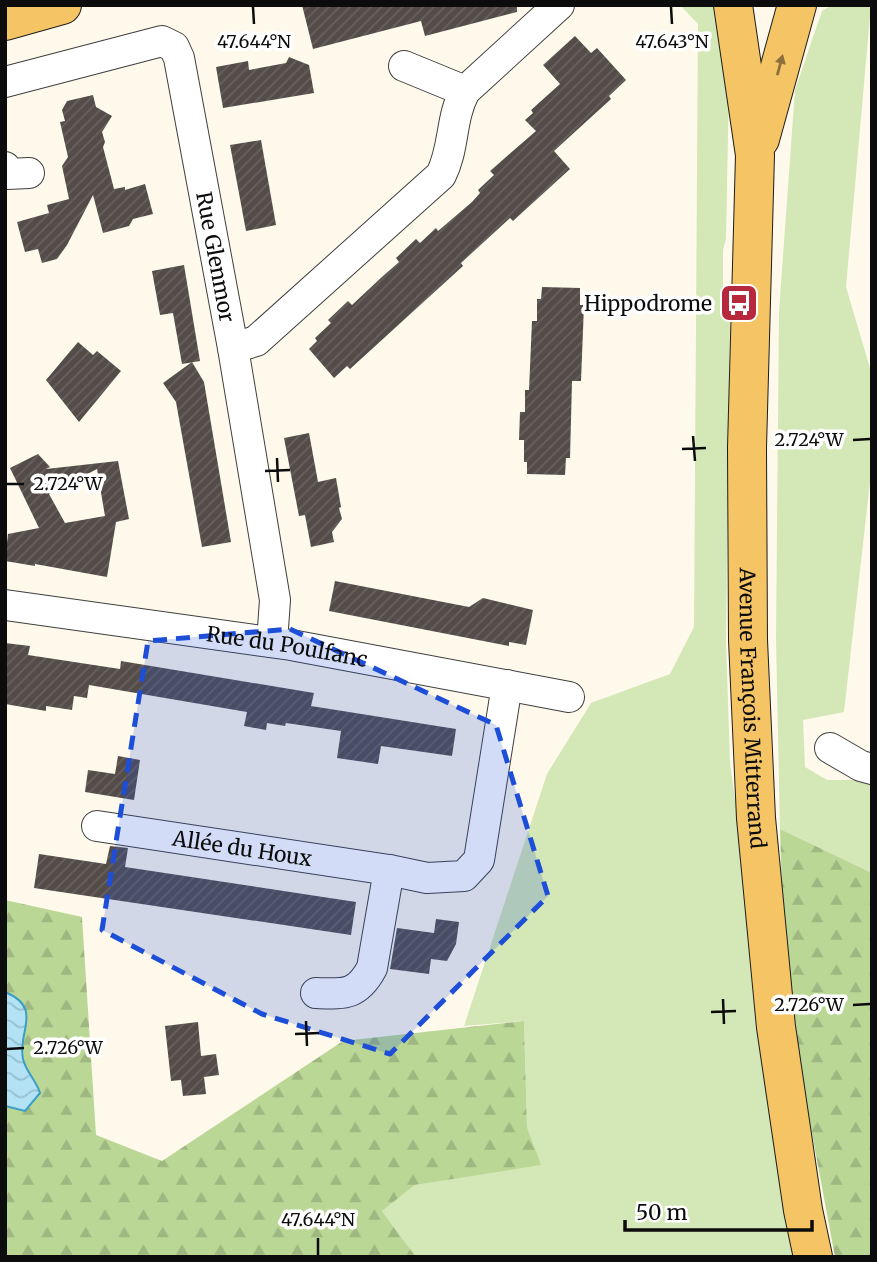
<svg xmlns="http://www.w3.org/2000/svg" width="877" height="1262" font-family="Merriweather,serif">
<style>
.green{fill:#d4e7b6}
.forest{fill:url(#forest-firs)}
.water{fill:url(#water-waves);stroke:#3b9ec9;stroke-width:2}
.building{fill:url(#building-hatch);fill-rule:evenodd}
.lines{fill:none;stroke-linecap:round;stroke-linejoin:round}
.minor-casing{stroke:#3f3f3f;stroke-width:32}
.major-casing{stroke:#1d1d1d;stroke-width:40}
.minor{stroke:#fff;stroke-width:30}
.major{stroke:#f5c465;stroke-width:38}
.oneway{fill:#8c713d}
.marked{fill:#1d4ed8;fill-opacity:0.2;stroke:#1d4ed8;stroke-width:5;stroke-dasharray:14 9;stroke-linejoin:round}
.ticks{fill:none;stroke:#0c0c0c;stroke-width:2.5}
.labels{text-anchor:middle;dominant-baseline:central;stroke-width:7;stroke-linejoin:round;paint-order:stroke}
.street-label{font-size:21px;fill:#0c0c0c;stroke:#fff}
.poi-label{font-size:21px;fill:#0c0c0c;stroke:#fff;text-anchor:end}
.ticks-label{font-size:18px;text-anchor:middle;fill:#0c0c0c;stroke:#fff;stroke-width:7;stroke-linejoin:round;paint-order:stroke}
</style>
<defs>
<pattern id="forest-firs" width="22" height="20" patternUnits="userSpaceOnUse" patternTransform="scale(1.75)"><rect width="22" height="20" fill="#bad796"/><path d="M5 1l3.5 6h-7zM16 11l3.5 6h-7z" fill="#9fb780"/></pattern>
<pattern id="water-waves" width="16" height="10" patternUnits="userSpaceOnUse" patternTransform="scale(1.75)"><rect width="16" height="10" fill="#b2e2f4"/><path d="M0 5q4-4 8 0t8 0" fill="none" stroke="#98c1d0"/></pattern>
<pattern id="building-hatch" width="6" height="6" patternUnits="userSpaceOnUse" patternTransform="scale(1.75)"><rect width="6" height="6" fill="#544c49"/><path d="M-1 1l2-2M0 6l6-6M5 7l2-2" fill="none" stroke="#68615f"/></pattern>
</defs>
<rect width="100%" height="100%" fill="#fef9eb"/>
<g class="green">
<path d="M680 5H719L730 31 726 239 723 250V317L730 318 726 641 730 763 798 1257H416L382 1211 415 1185 540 1164 527 1127 524 1021 464 1026 547 774 591 703 670 674 694 627 698 24Z"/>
<path d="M832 5H871L846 287 872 375V464L844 712 803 720 805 767 827 780H872V873L780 829 776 639 779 312 795 90 822 11Z"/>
</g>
<g class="forest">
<path d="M780 829 872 873V1257H835L803 1085 783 923Z"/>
<path d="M5 900 82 917 96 1135 162 1161 343 1041 524 1021 527 1127 541 1165 415 1185 382 1211 416 1257H5Z"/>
</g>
<path class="water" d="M5 992C44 1008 17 1032 23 1059 26 1072 36 1080 40 1093L25 1111 5 1106Z"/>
<g class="building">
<path d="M302 5H517V12L425 36 421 21 313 49Z"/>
<path d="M575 36 591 53 597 48 626 80 609 96 611 99 554 151 570 169 513 221 510 218 497 230 461 263 463 266 350 369 347 366 334 378 309 349 317 341 315 338 331 323 328 320 348 301 352 305 383 276 399 262 396 258 416 239 420 243 436 228 438 231 472 202 480 193 478 190 494 175 490 171 536 131 525 120 533 113 531 110 560 84 543 65Z"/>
<path d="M289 57 309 65 314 93 223 108 216 67 248 61 249 70 286 63Z"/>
<path d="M93 95 96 107 112 116 102 132 105 142 103 147 114 189 125 187V190L145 184 153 214 133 219 129 226 103 233 93 195 67 245 57 259 42 263 38 249 25 252 17 222 49 213 47 205 69 199 62 166 68 157 60 122 65 121 62 110 67 101Z"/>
<path d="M261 140 276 225 246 231 230 145Z"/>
<path d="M184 265 200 361 182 364 173 313 160 315 152 271Z"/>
<path d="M542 287 580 288V305H584L581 381H572L570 458H566L565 475 527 474V462H524V440H519L520 412H525V390H529L532 321H537V299H541Z"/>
<path d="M78 342 93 355 97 351 121 371 79 422 46 380Z"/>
<path d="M192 362 204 382 231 542 202 547 176 402 163 383Z"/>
<path d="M309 433 318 482 336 478 341 507 339 508 342 519 332 532 334 542 311 547 305 515 299 516 284 438Z"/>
<path d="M38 454 50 467 46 469 118 461 129 519 116 522 107 577 35 564V566L5 561 8 534 39 528 10 468ZM97 469 105 516 65 523 49 494Z"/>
<path d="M335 581 469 607 483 598 533 610 526 645 509 642V646L329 611Z"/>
<path d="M5 643 30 646 28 655 120 669 121 661 314 693 311 706 456 729 452 756 381 746 378 764 337 758 341 731 286 723 285 726 267 723 266 730 244 726 247 712 89 685 87 698 74 696 72 710 46 706V711L5 704Z"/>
<path d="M118 756 140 760 134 800 85 792 88 770 115 774Z"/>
<path d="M110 846 128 848 125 867 356 902 351 935 34 888 39 854 106 864Z"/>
<path d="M436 919 459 922 456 944 447 961 431 959 429 974 390 969 397 928 434 933Z"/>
<path d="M198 1022 201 1056 216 1054 219 1075 204 1077 206 1094 183 1096 181 1080 171 1081 165 1026Z"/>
</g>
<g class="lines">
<defs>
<g id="minor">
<path d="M404 66 465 91"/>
<path id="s1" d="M5 82 162 41 174 47 179 58 233 348 275 600 272 642"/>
<path d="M5 167 7 174 29 173"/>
<path d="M233 348 256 341 441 175C455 147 450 119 465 91L559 5"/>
<path id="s2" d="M5 605 291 645 569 697"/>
<path d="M830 748 861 766 872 769"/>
<path id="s3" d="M97 826 389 870 427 878 464 876 479 860 507 685"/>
<path d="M316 993C344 994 357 996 372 968L389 870"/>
</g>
<g id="major">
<path id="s4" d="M733 5 755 155 747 448 748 640 756 818 776 1027 803 1210 813 1257"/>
<path d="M5 21 62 5"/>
<path d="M760 139 797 5"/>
</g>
</defs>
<use href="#minor" class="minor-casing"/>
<use href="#major" class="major-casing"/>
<use href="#minor" class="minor"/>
<use href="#major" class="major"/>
</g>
<defs><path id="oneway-solid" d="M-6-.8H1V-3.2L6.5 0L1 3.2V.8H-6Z" transform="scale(1.75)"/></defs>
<use class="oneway" href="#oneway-solid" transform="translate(780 65) rotate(-75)"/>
<path class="marked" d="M290 629 496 725 548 896 390 1054 262 1014 102 930 148 641Z"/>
<path class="ticks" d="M253 7 254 24M671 7 672 24M693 436 695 461M853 440 870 439M682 449 706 448M277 458 278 482M265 471 290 470M7 484H24M723 999 724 1024M853 1005 870 1004M711 1012 736 1011M306 1021 307 1046M295 1034 319 1033M7 1049 24 1048M318 1238V1255"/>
<defs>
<symbol id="bus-square" viewBox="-11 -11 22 22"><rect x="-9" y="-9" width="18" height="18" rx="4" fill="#b7283d" stroke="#fff"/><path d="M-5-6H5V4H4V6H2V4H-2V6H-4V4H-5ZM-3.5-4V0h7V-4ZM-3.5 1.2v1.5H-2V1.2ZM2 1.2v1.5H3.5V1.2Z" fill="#fff"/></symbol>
</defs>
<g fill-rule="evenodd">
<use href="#bus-square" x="717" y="281" width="44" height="44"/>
</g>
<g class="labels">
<g class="street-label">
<text stroke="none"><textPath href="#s1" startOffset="390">Rue Glenmor</textPath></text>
<text stroke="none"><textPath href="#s2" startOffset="285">Rue du Poulfanc</textPath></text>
<text stroke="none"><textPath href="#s4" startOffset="705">Avenue François Mitterrand</textPath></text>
<text stroke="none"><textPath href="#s3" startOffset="147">Allée du Houx</textPath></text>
</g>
<g class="poi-label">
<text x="712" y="303">Hippodrome</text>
</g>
</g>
<g class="ticks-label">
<text x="254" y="48">47.644°N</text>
<text x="672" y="48">47.643°N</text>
<text x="809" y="446">2.724°W</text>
<text x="68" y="490">2.724°W</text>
<text x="809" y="1011">2.726°W</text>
<text x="68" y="1054">2.726°W</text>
<text x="318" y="1226">47.644°N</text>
</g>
<rect width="877" height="1262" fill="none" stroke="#0c0c0c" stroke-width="14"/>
<path d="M625 1220v10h187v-10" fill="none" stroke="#0c0c0c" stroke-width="3.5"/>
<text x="636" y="1220" font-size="21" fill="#0c0c0c" stroke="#ffffff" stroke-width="5" paint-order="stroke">50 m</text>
</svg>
